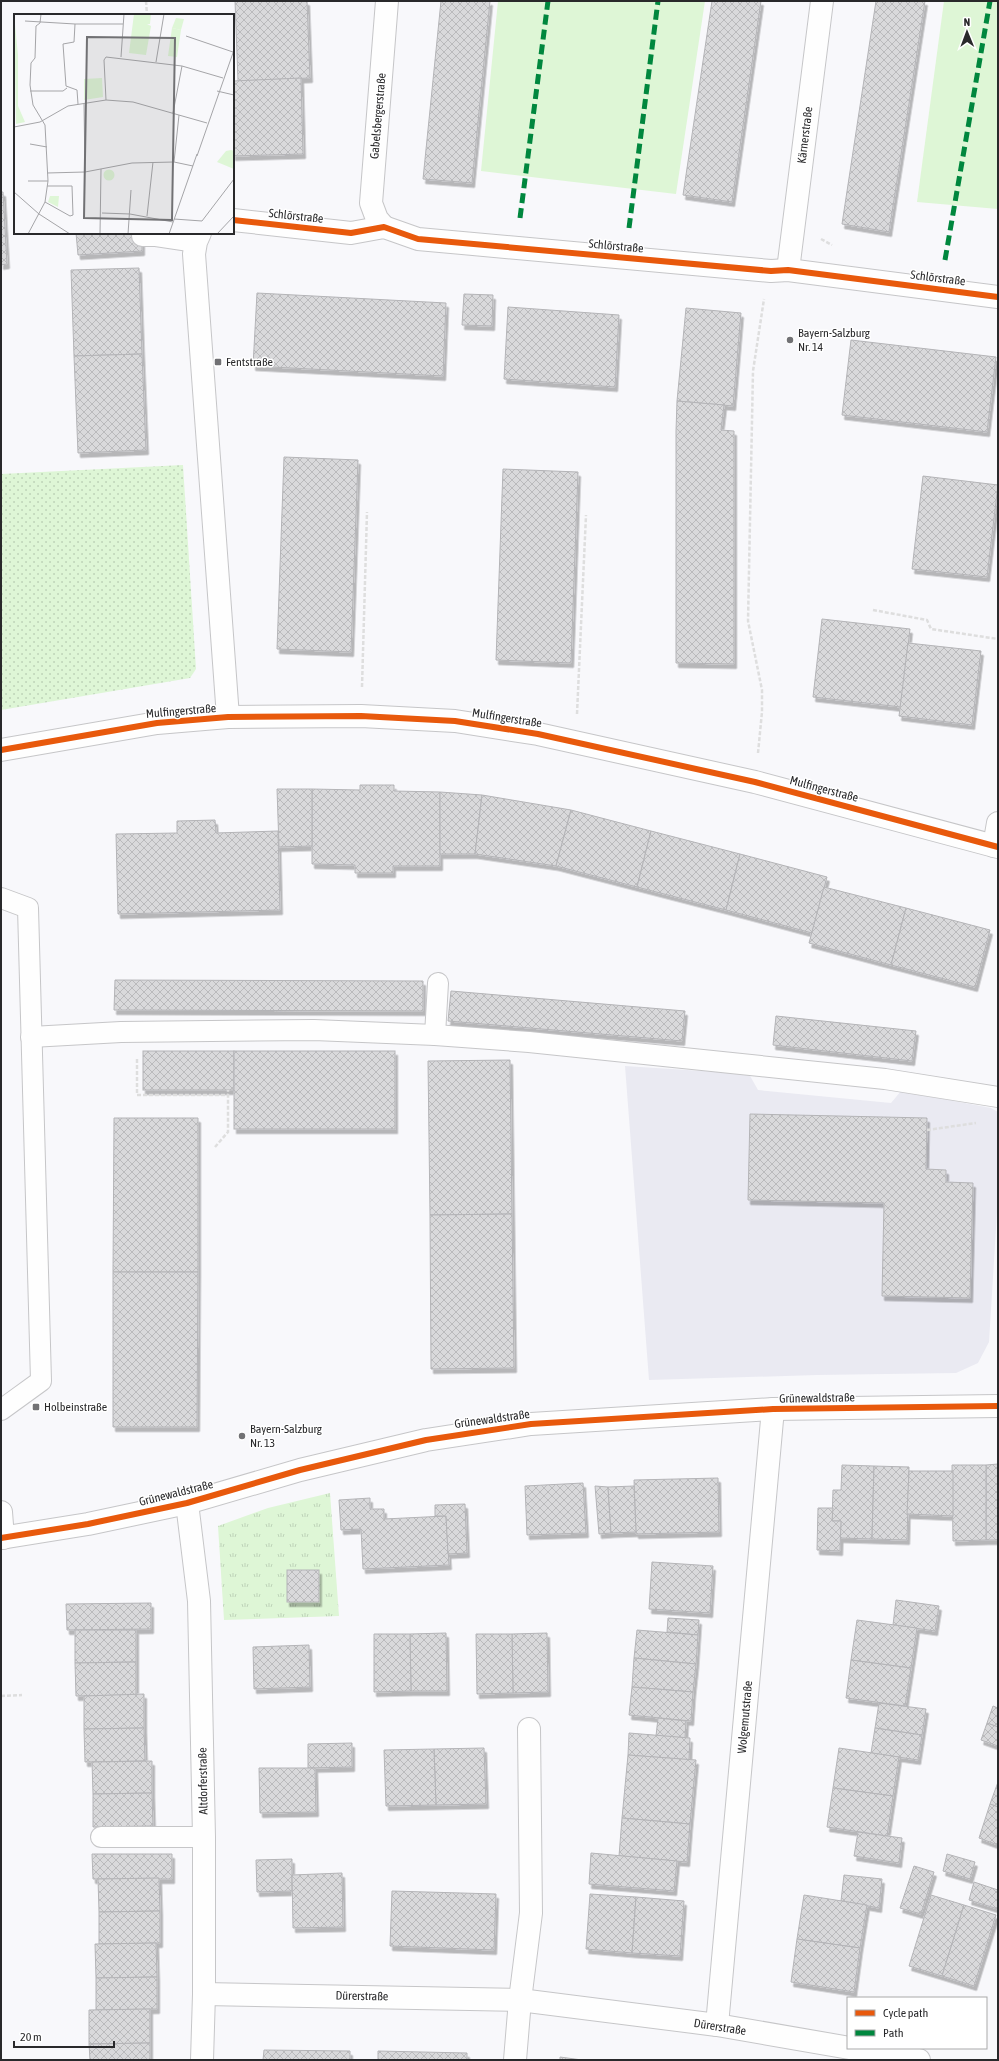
<svg xmlns="http://www.w3.org/2000/svg" width="999" height="2061" font-family="'Asap Condensed',sans-serif">
<style>
.built{fill:#eaeaf2}
.grass{fill:url(#grass-dots)}
.park{fill:url(#park-tufts)}
.garden{fill:#def6d6}
.building{fill:url(#building-cross-hatch);stroke:#b4b4b7;filter:url(#shadow)}
.lines{fill:none;stroke-linecap:round;stroke-linejoin:round}
.service-casing{stroke:#c6c6c8;stroke-width:22}
.minor-casing{stroke:#c6c6c8;stroke-width:24}
.path{stroke:#dedede;stroke-width:2.5;stroke-dasharray:4 2;stroke-linecap:butt}
.service{stroke:#fefefe;stroke-width:20}
.minor{stroke:#fefefe;stroke-width:22}
.quiet{stroke:#00873e;stroke-width:5;stroke-dasharray:10 5;stroke-linecap:butt}
.cycleway-casing{stroke:#fff;stroke-width:8}
.cycleway{stroke:#e8590c;stroke-width:6}
.poi-dot{fill:#717174;stroke:#fff;stroke-width:1.5}
.labels{text-anchor:middle;dominant-baseline:central;stroke-width:3;stroke-linejoin:round;paint-order:stroke}
.street-label{font-size:12px;fill:#29292b;stroke:#fff}
.poi-label{font-size:12px;fill:#29292b;stroke:#fff;text-anchor:start}
.inset-road{fill:none;stroke:#a5a5a8;stroke-width:1}
.view{fill:#717174;fill-opacity:0.15;stroke:#717174;stroke-width:2}
.inset-edge{fill:none;stroke:#29292b;stroke-width:2}
</style>
<defs>
<pattern id="grass-dots" width="8" height="8" patternUnits="userSpaceOnUse"><rect width="8" height="8" fill="#def6d6"/><path d="M2 2h.1M6 6h.1" fill="none" stroke="#bed3b8" stroke-width="1.8" stroke-linecap="round"/></pattern>
<pattern id="park-tufts" width="24" height="20" patternUnits="userSpaceOnUse"><rect width="24" height="20" fill="#def6d6"/><path d="M3 7l-1-3M5 7V3M7 7l1-3M15 17l-1-3M17 17v-4M19 17l1-3" fill="none" stroke="#bed3b8"/></pattern>
<pattern id="building-cross-hatch" width="8" height="8" patternUnits="userSpaceOnUse"><rect width="8" height="8" fill="#d9d9db"/><path d="M0 0l8 8M0 8l8-8" fill="none" stroke="#bababc"/></pattern>
<filter id="shadow"><feDropShadow dx="2.5" dy="4.5" stdDeviation="0" flood-color="#0004"/></filter>
</defs>
<rect width="100%" height="100%" fill="#f8f8fb"/>
<path class="built" d="M625 1066 749 1074 758 1090 891 1103 901 1091 991 1108 998 1112V1196L989 1342 978 1363 956 1373 817 1375 649 1380Z"/>
<path class="grass" d="M183 465 196 669 190 678 1 710V474Z"/>
<path class="park" d="M330 1493 339 1616 224 1620 218 1526 268 1508Z"/>
<g class="garden">
<path d="M498 1H705L676 194 481 171Z"/>
<path d="M944 1H998V209L917 202Z"/>
</g>
<g class="building">
<path d="M235 1H307L310 78 238 81Z"/>
<path d="M441 1H490L472 183 423 179Z"/>
<path d="M712 1H761L732 202 683 195Z"/>
<path d="M876 1H925L889 232 842 224Z"/>
<path d="M301 78 303 154 233 156V81Z"/>
<path d="M1 192H3L7 264 1 265Z"/>
<path d="M76 233H142V251L78 255Z"/>
<path d="M139 268 142 354 74 356 71 270Z"/>
<path d="M257 293 446 303 443 376 253 366Z"/>
<path d="M464 294 493 295 492 326 462 325Z"/>
<path d="M508 307 619 315 615 387 504 379Z"/>
<path d="M686 308 741 313 733 406 677 401Z"/>
<path d="M851 340 996 357 987 432 842 415Z"/>
<path d="M142 354 146 450 78 453 74 356Z"/>
<path d="M677 401 724 405 721 430 734 431V664L676 663V431Z"/>
<path d="M284 457 358 460 351 652 277 649Z"/>
<path d="M503 469 578 472 571 663 496 660Z"/>
<path d="M923 476 998 485 987 577 912 569Z"/>
<path d="M822 619 910 629 901 707 813 697Z"/>
<path d="M908 643 981 651 972 725 899 716Z"/>
<path d="M360 785H394V791L440 792V866H393V873H355V865L312 864V789L360 790Z"/>
<path d="M277 789H312V846L279 847Z"/>
<path d="M440 792 482 795 475 854H440Z"/>
<path d="M482 795 571 810 556 866 475 854Z"/>
<path d="M571 810 651 831 637 887 556 866Z"/>
<path d="M215 820 216 833 278 831 280 910 118 914 116 834 177 833V821Z"/>
<path d="M651 831 740 854 726 910 637 887Z"/>
<path d="M740 854 827 877 812 933 726 910Z"/>
<path d="M824 887 906 908 891 965 809 943Z"/>
<path d="M906 908 990 930 975 987 891 965Z"/>
<path d="M115 980 423 981V1011L114 1010Z"/>
<path d="M451 991 685 1011 682 1041 448 1021Z"/>
<path d="M776 1016 916 1031 912 1061 773 1045Z"/>
<rect x="143" y="1051" width="91" height="39"/>
<rect x="234" y="1051" width="161" height="78"/>
<path d="M510 1060 512 1214 430 1215 428 1061Z"/>
<path d="M750 1114 927 1118 926 1169 946 1170V1182L973 1183 970 1298 882 1296 884 1203 748 1200Z"/>
<path d="M114 1118H198V1272H113Z"/>
<path d="M512 1214 514 1368 431 1369 430 1215Z"/>
<path d="M113 1272H198L197 1427H113Z"/>
<path d="M998 1464V1540H986V1465Z"/>
<path d="M842 1465 874 1466 872 1539 840 1538 841 1521H832L833 1490H841Z"/>
<path d="M952 1465H986V1540L953 1541Z"/>
<path d="M874 1466 909 1467 907 1540 872 1539Z"/>
<path d="M909 1471H953V1516L907 1514Z"/>
<path d="M718 1478 719 1532 636 1534 634 1480Z"/>
<path d="M583 1483 586 1533 527 1535 525 1486Z"/>
<path d="M595 1486 608 1487 611 1533 599 1534Z"/>
<path d="M634 1486 636 1532 611 1533 608 1487Z"/>
<path d="M370 1498V1509H384V1519L446 1516 449 1565 363 1569 361 1529 341 1530 339 1500Z"/>
<path d="M465 1504 467 1553 448 1554 446 1516H435V1505Z"/>
<path d="M818 1508H833L832 1521H841L840 1551 817 1550Z"/>
<path d="M652 1562 713 1566 710 1613 649 1609Z"/>
<rect x="287" y="1570" width="32" height="32"/>
<path d="M896 1600 939 1606 935 1631 893 1625Z"/>
<path d="M151 1603V1629L67 1630 66 1604Z"/>
<path d="M668 1618 699 1620 698 1635 667 1632Z"/>
<path d="M857 1620 917 1628 911 1668 851 1660Z"/>
<path d="M75 1630H136V1662L75 1663Z"/>
<path d="M637 1630 698 1635 696 1664 634 1658Z"/>
<path d="M446 1633 447 1691H411L410 1634Z"/>
<path d="M547 1633 548 1692 513 1693 512 1634Z"/>
<path d="M374 1634H410L411 1691 374 1692Z"/>
<path d="M476 1634H512L513 1693 477 1694Z"/>
<path d="M309 1645 310 1687 254 1689 253 1647Z"/>
<path d="M634 1658 696 1664 693 1692 632 1687Z"/>
<path d="M851 1660 911 1668 905 1706 846 1698Z"/>
<path d="M136 1662V1695L76 1696 75 1663Z"/>
<path d="M632 1687 693 1692 691 1721 629 1715Z"/>
<path d="M144 1694V1728L84 1729V1696Z"/>
<path d="M879 1703 926 1709 922 1735 875 1728Z"/>
<path d="M993 1706 998 1708V1727L987 1723Z"/>
<path d="M658 1718 686 1721 685 1738 656 1736Z"/>
<path d="M987 1723 998 1727V1746L981 1740Z"/>
<path d="M144 1728 145 1761 85 1762 84 1729Z"/>
<path d="M875 1728 922 1735 918 1760 871 1753Z"/>
<path d="M629 1733 690 1738 689 1760 628 1755Z"/>
<path d="M352 1743V1767L308 1768V1744Z"/>
<path d="M484 1748 486 1804 436 1805 434 1749Z"/>
<path d="M839 1748 899 1757 893 1796 833 1788Z"/>
<path d="M434 1749 436 1805 386 1806 384 1750Z"/>
<path d="M628 1755 696 1760 690 1824 622 1818Z"/>
<path d="M152 1761V1793L93 1794 92 1762Z"/>
<path d="M259 1768H315L316 1812 260 1813Z"/>
<path d="M998 1782V1807L990 1804Z"/>
<path d="M833 1788 893 1796 887 1836 827 1827Z"/>
<path d="M152 1793 153 1826 93 1827V1794Z"/>
<path d="M990 1804 998 1807V1845L979 1838Z"/>
<path d="M622 1818 690 1824 687 1862 619 1856Z"/>
<path d="M858 1832 902 1838 899 1863 854 1856Z"/>
<path d="M591 1853 677 1861 674 1891 589 1884Z"/>
<path d="M92 1854H172V1879H93Z"/>
<path d="M947 1854 975 1862 970 1879 943 1871Z"/>
<path d="M292 1859V1891L257 1892 256 1860Z"/>
<path d="M914 1866 934 1872 921 1914 900 1908Z"/>
<path d="M342 1873 343 1927 293 1928 292 1875Z"/>
<path d="M844 1875 882 1879 879 1908 841 1901Z"/>
<path d="M159 1878 160 1911 99 1912 98 1879Z"/>
<path d="M974 1882 998 1890V1909L969 1900Z"/>
<path d="M392 1891 496 1894 494 1950 390 1946Z"/>
<path d="M590 1894 636 1897 632 1953 586 1949Z"/>
<path d="M804 1895 867 1905 860 1948 797 1939Z"/>
<path d="M931 1895 964 1905 942 1976 909 1966Z"/>
<path d="M636 1897 684 1901 680 1956 632 1953Z"/>
<path d="M964 1905 996 1915 974 1986 942 1976Z"/>
<path d="M160 1911V1943L99 1944V1912Z"/>
<path d="M797 1939 860 1948 854 1992 791 1982Z"/>
<path d="M156 1943 157 1977 96 1978 95 1944Z"/>
<path d="M157 1977V2009L96 2010V1978Z"/>
<path d="M150 2009V2043L89 2044V2010Z"/>
<path d="M150 2043V2060H90L89 2044Z"/>
<path d="M264 2050 350 2051V2060H263Z"/>
<path d="M378 2051 467 2053V2060H378Z"/>
<path d="M560 2057 582 2060H560Z"/>
</g>
<g class="lines">
<defs>
<g id="service">
<path d="M142 236H156L196 242"/>
<path d="M1 898 28 908 41 1381 1 1410"/>
<path d="M435 1035 438 983"/>
<path d="M31 1037 121 1032 314 1030 435 1035 529 1042 885 1079 998 1097"/>
<path d="M101 1837H204"/>
</g>
<g id="minor">
<path d="M233 220 351 233 384 227 418 239 771 271 788 270 998 297"/>
<path d="M384 227 377 219 371 203 387 1"/>
<path d="M200 233 196 242 194 254 228 717"/>
<path d="M788 270 822 1"/>
<path d="M1 750 157 723 228 717 361 716 455 721 538 734 755 782 998 847"/>
<path d="M994 846 998 823"/>
<path d="M187 1503 199 1601 204 1837V1994L202 2060"/>
<path d="M1 1512 3 1538"/>
<path d="M1 1538 88 1524 187 1503 300 1470 426 1440 531 1424 773 1409 998 1406"/>
<path d="M204 1994 520 2000 717 2025 919 2060"/>
<path d="M717 2025 773 1409"/>
<path d="M515 2060 520 2000 531 1913 529 1729"/>
</g>
</defs>
<use href="#service" class="service-casing"/>
<use href="#minor" class="minor-casing"/>
<g class="path">
<path d="M146 1 147 15"/>
<path d="M821 239 832 245"/>
<path d="M873 610 927 620 931 629 998 639"/>
<path d="M362 687 367 512"/>
<path d="M577 714 586 515"/>
<path d="M758 753 762 712V690L748 621 753 371 764 299"/>
<path d="M137 1059V1095H228"/>
<path d="M927 1130 976 1123"/>
<path d="M215 1147 228 1132V1090"/>
<path d="M1 1696 22 1695"/>
</g>
<use href="#service" class="service"/>
<use href="#minor" class="minor"/>
<g class="quiet">
<path d="M520 218 548 1"/>
<path d="M629 228 658 1"/>
<path d="M945 260 990 1"/>
</g>
<defs>
<g id="cycleway">
<path d="M233 220 351 233 384 227 418 239 771 271 788 270 998 297"/>
<path d="M1 750 157 723 228 717 361 716 455 721 538 734 755 782 998 847"/>
<path d="M1 1538 88 1524 187 1503 300 1470 426 1440 531 1424 773 1409 998 1406"/>
</g>
</defs>
<use href="#cycleway" class="cycleway-casing"/>
<use href="#cycleway" class="cycleway"/>
</g>
<g class="poi-dot">
<circle cx="790" cy="340" r="4"/>
<rect x="214" y="358" width="8" height="8" rx="2"/>
<rect x="32" y="1403" width="8" height="8" rx="2"/>
<circle cx="242" cy="1436" r="4"/>
</g>
<g class="labels">
<g class="street-label">
<text transform="translate(378 116) rotate(-85)">Gabelsbergerstraße</text>
<text transform="translate(805 135) rotate(-83)">Kärnerstraße</text>
<text transform="translate(296 216) rotate(6)">Schlörstraße</text>
<text transform="translate(616 246) rotate(5)">Schlörstraße</text>
<text transform="translate(938 278) rotate(7)">Schlörstraße</text>
<text transform="translate(181 711) rotate(-5)">Mulfingerstraße</text>
<text transform="translate(507 718) rotate(9)">Mulfingerstraße</text>
<text transform="translate(824 789) rotate(15)">Mulfingerstraße</text>
<text transform="translate(817 1398) rotate(-1)">Grünewaldstraße</text>
<text transform="translate(492 1419) rotate(-8)">Grünewaldstraße</text>
<text transform="translate(176 1493) rotate(-14)">Grünewaldstraße</text>
<text transform="translate(745 1717) rotate(-85)">Wolgemutstraße</text>
<text transform="translate(203 1781) rotate(-91)">Altdorferstraße</text>
<text transform="translate(362 1996) rotate(1)">Dürerstraße</text>
<text transform="translate(720 2027) rotate(9)">Dürerstraße</text>
</g>
<g class="poi-label">
<text x="798" y="333">Bayern-Salzburg<tspan x="798" dy="14">Nr. 14</tspan></text>
<text x="226" y="362">Fentstraße</text>
<text x="44" y="1407">Holbeinstraße</text>
<text x="250" y="1429">Bayern-Salzburg<tspan x="250" dy="14">Nr. 13</tspan></text>
</g>
</g>
<g transform="translate(14 14)">
<rect width="220" height="220" fill="#f8f8fb"/>
<path d="M88 64 89 83 70 86V65Z" fill="#def6d6"/>
<path d="M0 0 4 41V92L11 108 2 110Z" fill="#def6d6"/>
<path d="M162 4 170 5 167 16 158 14ZM217 136 220 137V155L203 148 212 137ZM89.5 161a5.5 5.5 0 1 1 11 0a5.5 5.5 0 1 1-11 0ZM36 182H45L44 193 34 188Z" fill="#def6d6"/>
<path d="M120 0H137L136 10H133L137 12 132 41 115 39ZM158 14 167 16 163 43 154 42Z" fill="#def6d6"/>
<path class="inset-road" d="M11 7 61 10M172 22 219 38M107 43 110 0M142 48 150 0M16 77H49L53 74M203 77 220 81M92 86 90 46 92 43 168 52 209 64M70 89 71 158M64 90 63 76 52 72 49 30 60 28 61 10H109M159 99 168 52M0 113 26 108 54 92 92 86 119 88 193 109M16 130 33 133M183 142 220 36M160 148 165 101M33 159 71 158 118 149 160 148 179 152M14 167H34M0 178 25 200 56 220M31 188 56 202 59 201 58 172H33M88 199 116 200 159 208M133 202 139 148M160 205 188 207 220 165M14 220 31 188 34 167 31 111 19 91 16 71 17 49 21 44 22 12 26 9 27 0M86 220 87 155M114 220 117 176M155 220 183 140M203 220 220 202"/>
<path class="view" d="M73 23 161 24 158 206 70 204Z"/>
<rect width="220" height="220" class="inset-edge"/>
</g>
<rect width="999" height="2061" fill="none" stroke="#29292b" stroke-width="4"/>
<rect x="847" y="1997" width="140" height="52" fill="#ffffff" stroke="#a9a9aa"/>
<rect x="855" y="2010" width="20" height="6" fill="#e8590c" stroke="#a9a9aa"/>
<text x="883" y="2017" font-size="12" fill="#29292b">Cycle path</text>
<rect x="855" y="2030" width="20" height="6" fill="#00873e" stroke="#a9a9aa"/>
<text x="883" y="2037" font-size="12" fill="#29292b">Path</text>
<g transform="translate(967 32) rotate(359)" stroke="#ffffff" stroke-width="3" paint-order="stroke">
<path d="M0-3L7 15L0 10L-7 15Z" fill="#29292b"/>
<text y="-6" font-size="11" font-weight="bold" text-anchor="middle" fill="#29292b">N</text>
</g>
<path d="M14 2041v6h100v-6" fill="none" stroke="#29292b" stroke-width="2"/>
<text x="20" y="2041" font-size="12" fill="#29292b" stroke="#ffffff" stroke-width="3" paint-order="stroke">20 m</text>
</svg>
